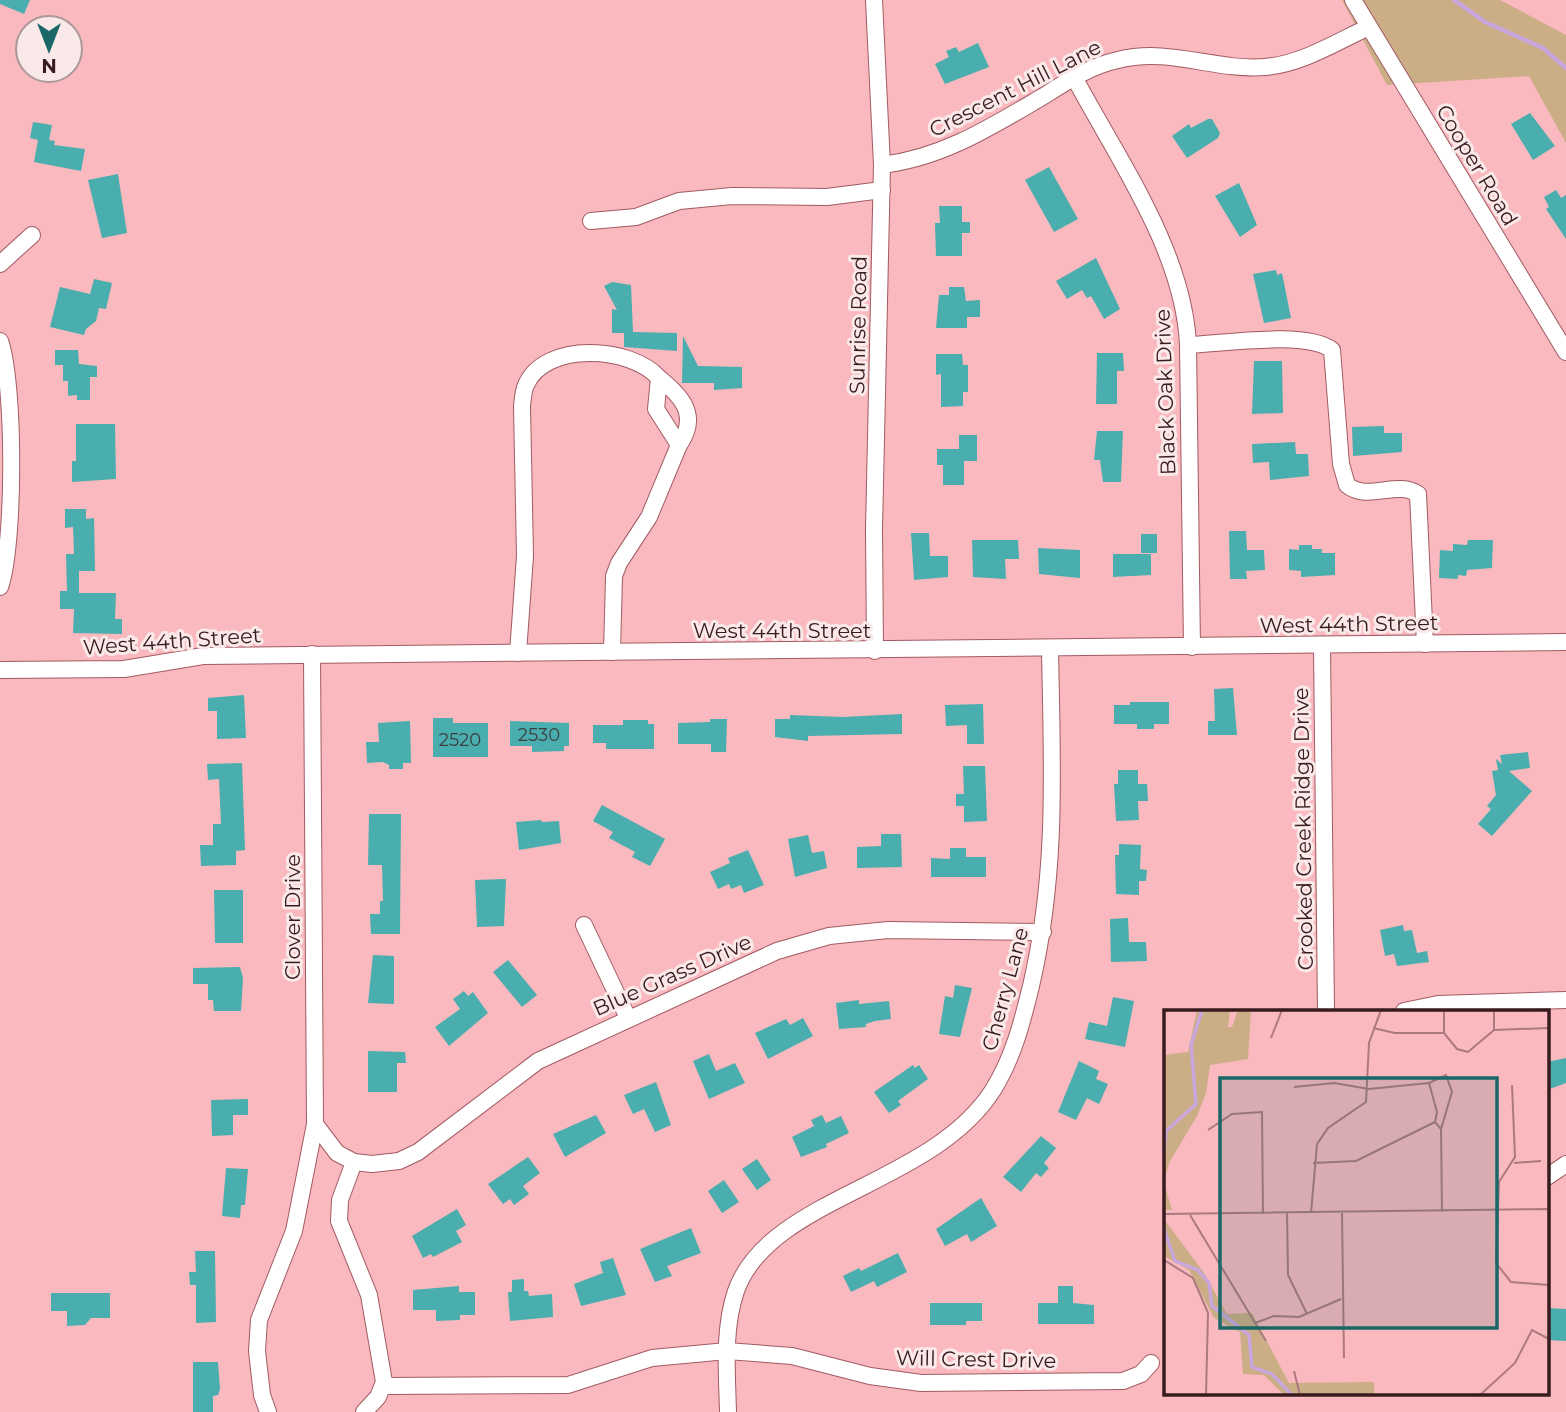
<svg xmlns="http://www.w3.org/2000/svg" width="1566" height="1412" font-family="Montserrat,sans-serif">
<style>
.green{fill:#cbad86}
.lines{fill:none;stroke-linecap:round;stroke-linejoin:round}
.stream{stroke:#c9a6db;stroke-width:4.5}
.building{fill:#49aead}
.minor-casing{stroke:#a25b63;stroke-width:18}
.minor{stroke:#fff;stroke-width:16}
.labels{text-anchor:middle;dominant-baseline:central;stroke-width:6;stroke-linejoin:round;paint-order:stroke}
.number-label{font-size:18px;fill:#3c4042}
.street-label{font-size:21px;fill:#381b1e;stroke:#fae9e9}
.inset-river{fill:none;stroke:#c9a6db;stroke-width:3.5}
.inset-road{fill:none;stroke:#ac7a7e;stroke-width:2}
.view{fill:#196766;fill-opacity:0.15;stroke:#196766;stroke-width:3.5}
.inset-edge{fill:none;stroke:#381b1e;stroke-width:3.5}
</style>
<rect width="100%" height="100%" fill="#f9b9be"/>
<path class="green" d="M1342 0H1500L1566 35V143L1529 76 1387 85Z"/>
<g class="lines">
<path class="stream" d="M1454 0 1485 22 1543 48 1566 68"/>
</g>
<g class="building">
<path d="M0 0H30L24 14 0 4Z"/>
<path d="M978 43 989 67 945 84 935 64 949 57 946 51 956 47 959 52Z"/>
<path d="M1530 113 1555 146 1533 160 1511 124Z"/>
<path d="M1208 119H1212L1220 133 1218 138 1187 158 1172 136 1189 124 1191 128Z"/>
<path d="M33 122 52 125 49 140 55 141 54 145 85 149 81 171 34 162 38 140 30 138Z"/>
<path d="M1049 167 1078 219 1054 232 1025 180Z"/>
<path d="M118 174 127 233 102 238 88 180Z"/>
<path d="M1239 183 1257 225 1240 237 1215 196Z"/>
<path d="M1556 190 1561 198 1566 195V239L1546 209 1549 207 1544 197Z"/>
<path d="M939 206H962V222H970V233H962V256H936L935 223H940Z"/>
<path d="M1096 258 1120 309 1104 319 1091 296 1087 298 1082 290 1067 299 1056 281Z"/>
<path d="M1276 270 1277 275 1282 273 1291 318 1264 323 1253 274Z"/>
<path d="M94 279 112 283 106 309 99 308 96 321 86 329 84 335 50 327 60 287 90 294Z"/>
<path d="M612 282 631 285 633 332 677 333V351L624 347V333H612V309L617 310 604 286Z"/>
<path d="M949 287H964L966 301 980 300V317H967V328H936L939 295H949Z"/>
<path d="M683 336 698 366 742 367V388L714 390V383H682Z"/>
<path d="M55 350H78L79 364 97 366V377H90V400H77V395L68 396V381H63V365H55Z"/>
<path d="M1097 353H1123L1124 371H1117V404H1096Z"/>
<path d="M936 354H962L963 365H968V392H963V406L941 407V374L936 375Z"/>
<path d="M1254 361H1282L1283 413 1252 414Z"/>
<path d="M76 424H115L116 479 72 482V461H76Z"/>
<path d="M1384 426V433H1402V452L1353 456 1352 427Z"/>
<path d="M1097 431H1123L1121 482H1103L1100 460H1094Z"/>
<path d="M959 435H977V461H964V485H943V465H937V449H959Z"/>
<path d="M1295 442 1296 454H1308L1309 476 1270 480 1269 462 1253 463 1252 444Z"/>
<path d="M65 509H86V519L94 518 95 571H79V593H116L115 619H122V634L73 633 74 609H60V591H67L66 554H74L73 527 65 528Z"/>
<path d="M1229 531H1246L1247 550H1264L1265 570 1246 571 1247 579H1230Z"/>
<path d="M911 533H929L930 556H948V577L914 580Z"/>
<rect x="1141" y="534" width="16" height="19"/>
<path d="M972 540H1018L1019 559H1005L1006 579 973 577Z"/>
<path d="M1468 540H1493L1492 568 1467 570 1466 576 1458 575V579L1439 578 1440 550 1453 551V544L1467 545Z"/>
<path d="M1299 545H1312V549H1322V553H1335V575L1301 577V571L1289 570V549L1299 550Z"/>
<path d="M1038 548 1080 550V578L1039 574Z"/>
<path d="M1113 554H1151V575L1113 577Z"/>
<path d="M1233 688 1237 735H1208V721H1215L1214 689Z"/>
<path d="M244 695 246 738 217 739V711H208V698Z"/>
<path d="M1130 702H1169V724H1154V729H1137V724H1114V705H1130Z"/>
<path d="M983 704 984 744H967V725L946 726 945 705Z"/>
<path d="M902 714V734L808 736V741L775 737V719H790V715L843 717Z"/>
<path d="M433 718H453V723H488V757H433Z"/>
<path d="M710 719H727L726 752H711V744H678V723L710 722Z"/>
<path d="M623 720H648V724H654V749H606V743H593V725H623Z"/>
<path d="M410 721 411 763H403V769H389V765L383 762 367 763 366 742H379L378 723Z"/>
<path d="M510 721 569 723V746H564V751L532 752V746H510Z"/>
<path d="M1528 752 1530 768 1509 771 1532 791 1492 836 1478 824 1491 809 1487 806 1496 795 1492 771 1498 770 1496 759 1502 764 1500 755Z"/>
<path d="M242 763 245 850 236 851V865L201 866 200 845H213V824H221L219 779 208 780 207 764Z"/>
<path d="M963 766H985L987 821 964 822V806H956V794H964Z"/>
<path d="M1118 770H1138V784H1147L1148 801H1138L1139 820 1116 821 1114 784H1118Z"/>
<path d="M602 805 665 839 650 866 632 857 635 852 609 838 613 832 593 821Z"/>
<path d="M369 814H401L400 934H371L370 914H380V901H383L382 865H368Z"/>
<path d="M541 820 542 822 559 821 561 843 519 850 516 822Z"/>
<path d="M881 834H901L902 867 857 868V847L881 846Z"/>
<path d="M808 835 812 853 824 851 827 868 795 877 788 839Z"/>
<path d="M1119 844 1141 845 1140 869 1147 870 1146 881H1139V895L1116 894 1115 855H1119Z"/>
<path d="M950 848H966V857H986V877H931V858L950 859Z"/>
<path d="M748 850 764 885 744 893 741 885 731 889 729 884 718 889 710 872 730 863 728 858Z"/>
<path d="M506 879 504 926 477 927 475 880Z"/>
<path d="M214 890H243V943H215Z"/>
<path d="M1128 918 1129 942H1146L1147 961 1111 962 1110 919Z"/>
<path d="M1403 925 1404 931 1412 930 1417 953 1427 951 1429 962 1397 966 1394 954 1385 956 1380 930Z"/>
<path d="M373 955 394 956V1004L368 1003Z"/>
<path d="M508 960 537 995 522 1007 493 972Z"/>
<path d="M240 967 243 978 241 1011H214L213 1000H208V984H193V968Z"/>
<path d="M955 985 972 988 960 1037 939 1034 945 996 953 998Z"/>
<path d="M464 991 468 996 473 992 488 1013 449 1046 435 1027 460 1009 453 999Z"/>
<path d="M1113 997 1134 1001 1125 1047 1085 1039 1089 1022 1107 1026Z"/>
<path d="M859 1000V1004L889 1001 891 1019 875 1021 866 1024V1027L839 1029 836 1003Z"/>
<path d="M803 1018 813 1036 768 1059 755 1033 786 1019 790 1025Z"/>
<path d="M368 1051 405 1052 406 1063H397V1092H368Z"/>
<path d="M709 1054 716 1071 735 1063 745 1083 709 1099 693 1061Z"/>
<path d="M1566 1058V1083L1547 1090V1062Z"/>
<path d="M1079 1061 1099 1071 1096 1079 1108 1084 1099 1104 1087 1098 1076 1120 1058 1112Z"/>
<path d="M913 1065 915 1068 919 1065 928 1079 898 1101 901 1105 889 1113 874 1092Z"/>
<path d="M656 1082 671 1125 655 1132 644 1109 633 1114 624 1095Z"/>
<path d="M248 1099V1115H233V1135L212 1136 211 1100Z"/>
<path d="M596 1115 606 1133 565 1157 553 1134Z"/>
<path d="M822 1115 826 1123 841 1116 849 1133 826 1144 827 1147 801 1157 792 1137 814 1126 811 1120Z"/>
<path d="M1041 1136 1056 1148 1044 1163 1049 1168 1041 1177 1036 1173 1021 1192 1003 1177Z"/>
<path d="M528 1157 540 1173 523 1186 529 1194 514 1205 510 1199 503 1204 488 1184Z"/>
<path d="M757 1159 771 1180 757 1190 742 1169Z"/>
<path d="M226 1168 248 1169 245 1205H241L240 1218 222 1216Z"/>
<path d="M724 1180 739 1202 722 1213 708 1191Z"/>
<path d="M981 1198 997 1226 971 1242 967 1234 945 1246 936 1229Z"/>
<path d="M457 1209 466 1225 456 1231 462 1242 433 1257 431 1254 423 1258 412 1236Z"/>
<path d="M691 1228 701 1253 667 1266 672 1276 655 1282 640 1249Z"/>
<path d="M195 1251H215L216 1322 196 1323V1285H190L189 1272H196Z"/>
<path d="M898 1253 907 1272 877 1287 874 1281 851 1292 843 1276 859 1268 861 1271Z"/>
<path d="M613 1258 626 1295 581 1306 574 1284 603 1273 600 1262Z"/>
<path d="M524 1279V1291H528L529 1296 552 1294 553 1317 510 1321 508 1292H512V1280Z"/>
<path d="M459 1286V1292H475V1315H460V1320L436 1321V1310H413V1290Z"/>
<path d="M1058 1286H1073V1303L1094 1305V1324H1038V1303H1058Z"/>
<path d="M51 1293H110V1318H91L85 1325 67 1326V1311H51Z"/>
<path d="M930 1303H982V1321H966V1325H930Z"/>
<path d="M1547 1308 1566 1309V1341L1547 1340Z"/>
<path d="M193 1362H218L220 1389 218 1395 213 1396V1412H193Z"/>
</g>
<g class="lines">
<defs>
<g id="minor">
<path d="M874 0 882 165 874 529 875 651"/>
<path d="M1353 0 1566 352"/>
<path d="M1074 77C1118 159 1184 252 1188 345L1192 647"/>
<path d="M882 165C942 158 991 127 1042 97 1066 82 1090 66 1118 60 1170 47 1214 71 1265 67 1302 64 1336 42 1369 27"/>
<path d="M591 221 636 217 679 201 732 196 827 197 882 190"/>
<path d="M0 264 32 235"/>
<path d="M0 341C15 384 15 544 0 587"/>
<path d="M1188 345C1221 344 1306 330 1332 350L1341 464 1347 485C1368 502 1396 480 1418 494L1425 644"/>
<path d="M659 378C683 397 699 416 679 445"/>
<path d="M1322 646 1326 1011"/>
<path d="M518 653 525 556 522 406C523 399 523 391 526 385 545 341 631 346 659 378L656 409 679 445 649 517 619 563 614 576 612 652"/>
<path d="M312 654 315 1124 337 1153 354 1162 372 1164 399 1161 418 1152 538 1061 777 951 829 936 888 930 1043 932"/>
<path d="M0 670 124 669 203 656 1566 642"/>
<path d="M584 925 628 1018"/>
<path d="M1404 1011 1438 1004 1566 1000"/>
<path d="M354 1162 340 1200 339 1221 369 1295 384 1382 378 1397 364 1412"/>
<path d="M1547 1177 1566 1164"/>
<path d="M383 1386 568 1385 652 1358 727 1351 792 1356 870 1376 921 1383 1123 1381 1141 1374 1151 1363"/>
<path d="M268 1412 262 1395 257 1351 259 1320 294 1231 315 1124"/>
<path d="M728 1412C727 1372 723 1329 736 1291 769 1197 932 1186 993 1090 1013 1058 1022 1023 1031 986 1058 870 1052 767 1050 649"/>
</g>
</defs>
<use href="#minor" class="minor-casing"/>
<use href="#minor" class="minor"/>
</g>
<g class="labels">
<g class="number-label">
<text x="539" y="735">2530</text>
<text x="460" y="740">2520</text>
</g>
<g class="street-label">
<text transform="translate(1015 88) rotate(-27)">Crescent Hill Lane</text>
<text transform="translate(1477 165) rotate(59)">Cooper Road</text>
<text transform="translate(858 325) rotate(-89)">Sunrise Road</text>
<text transform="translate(1165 392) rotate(-92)">Black Oak Drive</text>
<text transform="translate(1349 624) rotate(-1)">West 44th Street</text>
<text x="782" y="630">West 44th Street</text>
<text transform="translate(172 641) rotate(-4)">West 44th Street</text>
<text transform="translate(1303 829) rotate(-91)">Crooked Creek Ridge Drive</text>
<text transform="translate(292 917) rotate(-90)">Clover Drive</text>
<text transform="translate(672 975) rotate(-24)">Blue Grass Drive</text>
<text transform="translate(1005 989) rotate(-75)">Cherry Lane</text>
<text transform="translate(976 1359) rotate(1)">Will Crest Drive</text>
</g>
</g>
<g transform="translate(1164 1010)">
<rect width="385" height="385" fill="#f9b9be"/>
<path d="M33 0H66L64 17H68L74 0H87L84 49 46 55 42 83 33 106 5 153 0 173 8 200H0V45L24 42ZM0 209 40 263 63 304 88 303 125 373 210 372V385H120L100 365 79 364 76 322 50 308 25 260 0 246Z" fill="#cbad86"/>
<path class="inset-river" d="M0 142 2 121 32 94 27 35 38 0M0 219 11 251 34 260 45 273 48 296 85 325 88 357 108 364 128 385"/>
<path class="inset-road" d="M280 0V23M209 18 231 23H280L293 39 304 42 330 20V0M330 20 385 18M107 28 118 0M348 75 351 147 335 172 332 253 347 272 385 275M130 77 170 73 205 79 265 73M271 112 273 102 265 73 282 65 288 82 277 119M271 112 277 119 278 202M44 120 68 104 98 102 99 204M149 153 192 151 271 112M350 153 377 151M385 199V225M123 203 124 265 143 304M147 203 153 134 164 118 202 92 205 33 217 0M178 203 180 348M0 204 385 199M26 205 102 331M0 250 29 268 44 303 42 385M91 313 110 306 135 307 177 289M130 361 136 385M316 385 351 353 368 320 385 329"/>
<path class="view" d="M56 68H333V318H56Z"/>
<rect width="385" height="385" class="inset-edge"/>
</g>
<g transform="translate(49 49) rotate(180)"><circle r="33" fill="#fae9e9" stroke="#ac9798" stroke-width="2"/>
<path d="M0-5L12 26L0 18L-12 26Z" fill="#196766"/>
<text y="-10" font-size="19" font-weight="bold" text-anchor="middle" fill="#381b1e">N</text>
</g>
</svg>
